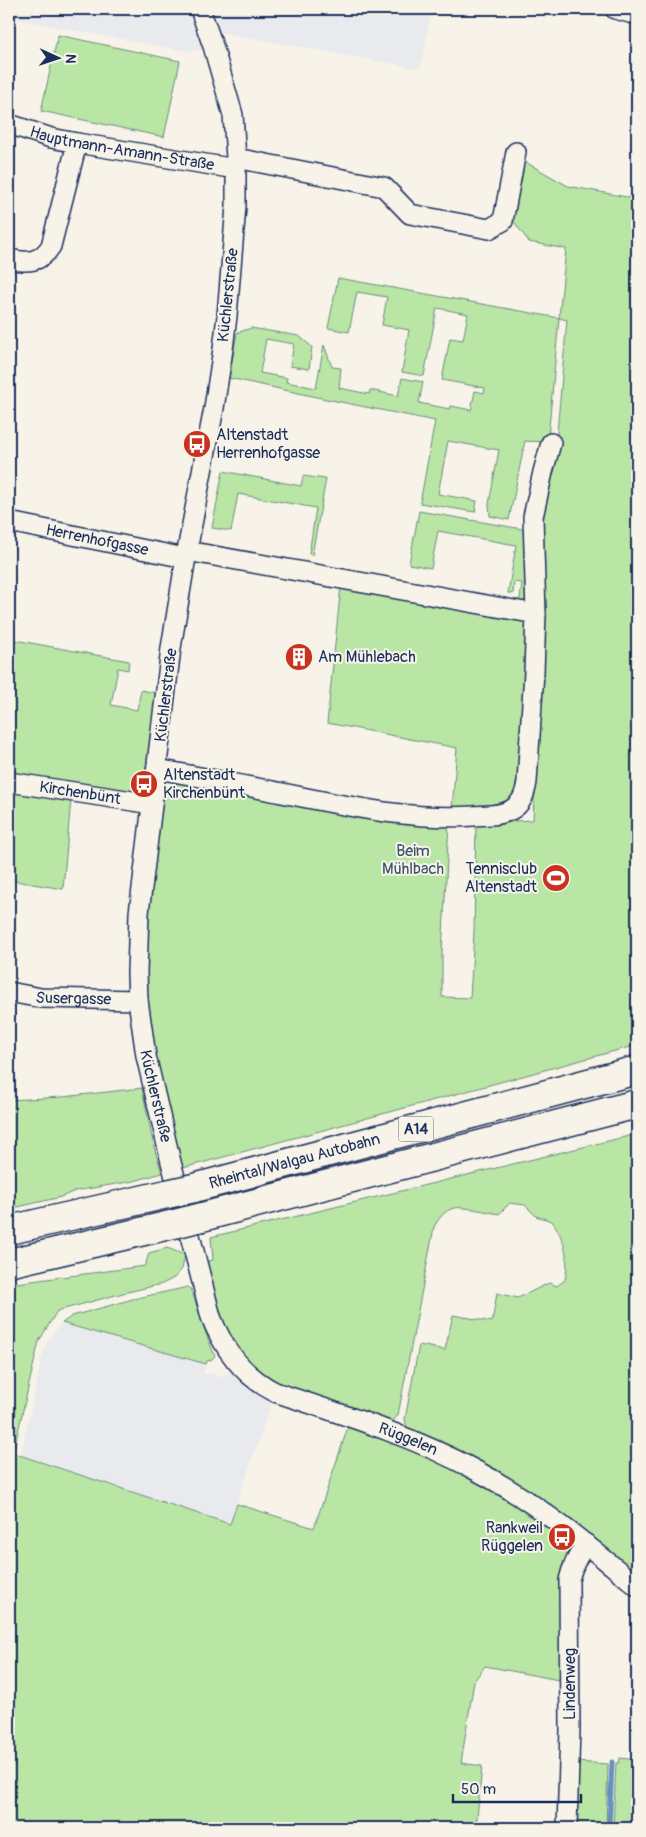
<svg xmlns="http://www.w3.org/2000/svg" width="646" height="1837" font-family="Pangolin,sans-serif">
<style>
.built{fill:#e9eaee}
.green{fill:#b9e6a4;stroke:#6a8a81}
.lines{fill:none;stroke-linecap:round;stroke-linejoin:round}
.stream{stroke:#6790bb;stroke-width:5}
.street-casing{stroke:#1b2f5e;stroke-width:22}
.highway-casing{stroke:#1b2f5e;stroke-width:31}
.street{stroke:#f7f3e8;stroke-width:19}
.highway{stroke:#f7f3e8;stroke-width:28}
.highway-bridge-casing{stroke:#1b2f5e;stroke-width:31;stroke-linecap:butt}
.highway-bridge{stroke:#f7f3e8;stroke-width:28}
.labels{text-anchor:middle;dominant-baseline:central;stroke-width:4;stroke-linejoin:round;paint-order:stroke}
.shield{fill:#f7f3e8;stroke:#5d6a87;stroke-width:1}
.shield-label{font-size:15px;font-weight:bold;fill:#1b2f5e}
.street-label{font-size:16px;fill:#1b2f5e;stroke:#f7f3e8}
.poi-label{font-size:16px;fill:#1b2f5e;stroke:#f7f3e8;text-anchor:start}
.park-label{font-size:16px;fill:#3b546c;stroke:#f7f3e8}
</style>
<rect width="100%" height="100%" fill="#f7f3e8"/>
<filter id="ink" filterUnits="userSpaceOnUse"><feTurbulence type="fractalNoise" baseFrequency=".02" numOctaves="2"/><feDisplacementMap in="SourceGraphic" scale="10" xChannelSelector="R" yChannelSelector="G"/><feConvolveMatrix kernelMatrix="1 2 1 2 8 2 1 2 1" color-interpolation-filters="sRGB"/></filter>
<g filter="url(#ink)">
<g class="built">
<path d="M9 9H432L420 69 219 32 210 36 213 46 191 52 9 18Z"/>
<path d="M62 1323 206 1364 203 1374H212L221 1377 239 1366 275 1392 230 1524 21 1455 42 1358 47 1343 54 1332Z"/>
</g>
<g class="green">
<path d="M58 35 180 61 164 137 41 111Z"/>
<path d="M520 159 568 186 637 199V1045L183 1168 156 1065 146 999 147 915 162 797 171 786 185 781 449 824 442 952V997L470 998 474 932 476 823 533 820 541 641 539 518 556 444 567 320 559 318 548 438 546 442 525 441 509 520 490 516 489 504 499 450 448 441 438 494 477 501 475 512 420 503 435 421 326 399 229 378 237 333 251 328 299 336 312 347 309 369 290 366 294 344 266 339 260 373 287 378 286 382 316 388 324 345 332 367 341 368 339 388 369 394 370 390 398 396 402 378 423 382 419 403 450 409 451 406 471 410 475 391 484 393 485 388 442 380 450 338 463 340 468 314 437 308 424 376 402 372 409 330 382 325 387 297 357 292 349 332 328 328 338 278 559 318 566 249 529 242 512 219Z"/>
<path d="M223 471 301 486 303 476 326 479 312 555 309 554 316 508 238 494 231 531 212 528Z"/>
<path d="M419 511 528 530C529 546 534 589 525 600 520 606 513 605 507 605L520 599 522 583 514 582 513 594 508 593 516 545 438 531 431 568 409 564Z"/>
<path d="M341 585 522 620 526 624 528 629 517 791C502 811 475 807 452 809L457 748 327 723Z"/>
<path d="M9 639 129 661 128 670 118 668 111 705 137 710 141 690 156 693 144 784 137 792 9 778Z"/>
<path d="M9 786 71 799 63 889 9 880Z"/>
<path d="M142 1088 154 1147 162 1173 134 1181 75 1191 61 1197 9 1209V1100L63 1097Z"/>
<path d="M637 1134V1573L582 1529 579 1531 407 1429 405 1419 419 1345 445 1350 453 1315 492 1322 497 1293 518 1298 549 1283 557 1286 565 1280C570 1259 564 1238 552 1221L536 1216 525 1205 510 1203 499 1214C489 1212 462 1206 454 1208 445 1210 438 1219 434 1227L398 1415 392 1422 387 1423 271 1380C225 1349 220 1312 206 1262L213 1260 211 1237Z"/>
<path d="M167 1248 185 1255 182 1269 174 1278 162 1284 123 1293 57 1311 39 1341 13 1453 230 1524 237 1504 314 1528 348 1427C416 1448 482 1480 541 1522 550 1528 565 1537 568 1548L564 1681 485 1666 474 1681 461 1763 482 1766 476 1828H9V1284L145 1266 149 1253Z"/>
<path d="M188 1287 191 1289 208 1339 215 1356 211 1360 207 1361 206 1364 62 1323 72 1316 133 1299Z"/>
<path d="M620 1758 637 1760V1828H613L616 1763H619Z"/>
<path d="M574 1762 608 1764 606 1828H572Z"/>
</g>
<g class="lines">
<path class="stream" d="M609 1828 612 1762"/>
<defs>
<g id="street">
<path id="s1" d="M200 9 213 46 233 115 236 158V206L227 316 223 349 214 408 187 551 171 648 139 913 137 973 138 1000 146 1056 170 1158 211 1317C224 1350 243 1376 275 1392 344 1415 413 1436 477 1471 536 1502 586 1544 637 1586"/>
<path d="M615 9 637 15"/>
<path id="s2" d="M9 124 51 138 77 143 236 169"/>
<path d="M236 158 384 187 410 214 489 229 503 221 516 152"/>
<path d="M9 259C28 263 40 263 51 246L77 143"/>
<path id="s3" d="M9 522 185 558"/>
<path d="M536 614 533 517 543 472 551 443"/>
<path d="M157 769C207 778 257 788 307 798 362 809 417 820 473 816 485 815 500 816 511 810 522 804 525 794 527 782L534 672 536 614 187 551"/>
<path id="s4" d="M9 782 152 804"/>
<path id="s5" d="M9 992 41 998 138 1000"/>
<path d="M567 1828 570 1729 569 1580C572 1566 578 1555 586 1544"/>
</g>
<g id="highway">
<path id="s6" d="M194 1188 637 1070"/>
<path d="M202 1217 637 1104"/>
<path d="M9 1230 167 1194"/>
<path d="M9 1263 174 1224"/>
</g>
</defs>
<use href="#street" class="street-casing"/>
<use href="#highway" class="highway-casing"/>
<use href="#street" class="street"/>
<use href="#highway" class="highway"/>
<defs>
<g id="highway-bridge">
<path d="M167 1194 194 1188"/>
<path d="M174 1224 202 1217"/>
</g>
</defs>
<use href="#highway-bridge" class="highway-bridge-casing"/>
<use href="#highway-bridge" class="highway-bridge"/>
</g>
</g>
<defs>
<symbol id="bus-disc" viewBox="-11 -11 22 22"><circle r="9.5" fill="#c8321e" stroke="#f7f3e8"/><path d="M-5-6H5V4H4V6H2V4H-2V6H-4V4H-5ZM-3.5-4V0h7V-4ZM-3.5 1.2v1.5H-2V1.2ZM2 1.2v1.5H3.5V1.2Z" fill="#fff"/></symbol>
<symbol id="building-disc" viewBox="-11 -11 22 22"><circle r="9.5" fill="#c8321e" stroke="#f7f3e8"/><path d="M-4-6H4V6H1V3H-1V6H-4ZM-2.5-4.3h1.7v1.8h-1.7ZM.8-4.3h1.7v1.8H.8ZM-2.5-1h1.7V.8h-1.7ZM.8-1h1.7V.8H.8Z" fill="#fff"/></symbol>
<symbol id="stadium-disc" viewBox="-11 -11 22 22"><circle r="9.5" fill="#c8321e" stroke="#f7f3e8"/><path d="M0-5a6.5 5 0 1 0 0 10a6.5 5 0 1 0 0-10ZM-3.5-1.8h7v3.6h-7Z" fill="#fff"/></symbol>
</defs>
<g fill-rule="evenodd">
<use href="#bus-disc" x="181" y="428" width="32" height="32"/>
<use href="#building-disc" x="283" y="641" width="32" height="32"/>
<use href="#bus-disc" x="128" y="768" width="32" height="32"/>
<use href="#stadium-disc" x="540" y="862" width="32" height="32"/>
<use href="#bus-disc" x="546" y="1521" width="32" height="32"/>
</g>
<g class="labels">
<rect class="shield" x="398.5" y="1116.5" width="35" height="25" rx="4"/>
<g class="shield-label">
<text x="416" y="1129">A14</text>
</g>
<g class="street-label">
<text stroke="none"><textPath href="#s2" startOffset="116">Hauptmann-Amann-Straße</textPath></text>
<text transform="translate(228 295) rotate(-84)">Küchlerstraße</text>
<text stroke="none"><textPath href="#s3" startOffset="90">Herrenhofgasse</textPath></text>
<text transform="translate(166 695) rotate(-83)">Küchlerstraße</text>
<text stroke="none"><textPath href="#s4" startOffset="72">Kirchenbünt</textPath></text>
<text stroke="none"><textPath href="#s5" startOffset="65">Susergasse</textPath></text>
<text stroke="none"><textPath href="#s1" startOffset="1101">Küchlerstraße</textPath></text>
<text stroke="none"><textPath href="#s6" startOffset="104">Rheintal/Walgau Autobahn</textPath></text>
<text stroke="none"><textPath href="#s1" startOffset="1571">Rüggelen</textPath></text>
<text transform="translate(570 1684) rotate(-90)">Lindenweg</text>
</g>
<g class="poi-label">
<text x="216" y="435">Altenstadt<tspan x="216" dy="18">Herrenhofgasse</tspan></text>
<text x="318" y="657">Am Mühlebach</text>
<text x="163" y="775">Altenstadt<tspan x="163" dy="18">Kirchenbünt</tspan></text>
<text x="537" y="869" text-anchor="end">Tennisclub<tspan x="537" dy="18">Altenstadt</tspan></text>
<text x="543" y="1528" text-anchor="end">Rankweil<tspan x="543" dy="18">Rüggelen</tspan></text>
</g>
<g class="park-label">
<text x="413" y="851">Beim<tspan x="413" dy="18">Mühlbach</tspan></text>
</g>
</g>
<rect width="646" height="1837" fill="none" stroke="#f7f3e8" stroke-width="30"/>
<rect x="15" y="15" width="616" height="1807" fill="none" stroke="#1b2f5e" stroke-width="2" filter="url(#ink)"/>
<g transform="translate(58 58) rotate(93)" stroke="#f7f3e8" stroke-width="4" paint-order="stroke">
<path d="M0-4L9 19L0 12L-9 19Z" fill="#1b2f5e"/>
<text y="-8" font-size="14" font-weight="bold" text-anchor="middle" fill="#1b2f5e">N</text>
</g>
<path d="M453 1794v8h128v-8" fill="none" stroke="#1b2f5e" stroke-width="2.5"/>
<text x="461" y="1794" font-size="15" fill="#1b2f5e" stroke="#f7f3e8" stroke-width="4" paint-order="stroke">50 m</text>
</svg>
